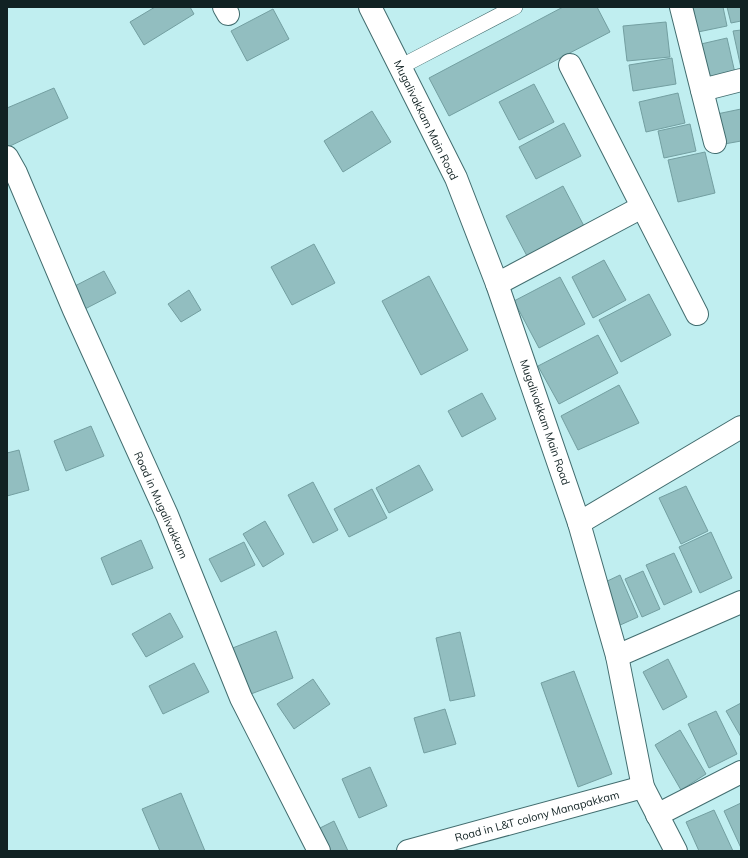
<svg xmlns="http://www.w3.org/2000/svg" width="748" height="858" font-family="Mulish,sans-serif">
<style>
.building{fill:#92bec0;stroke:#739fa1}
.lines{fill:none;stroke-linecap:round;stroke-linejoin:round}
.lane-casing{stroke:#426d6f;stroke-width:16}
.street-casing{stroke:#426d6f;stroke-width:24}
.lane{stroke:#fff;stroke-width:15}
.street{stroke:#fff;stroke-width:22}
.labels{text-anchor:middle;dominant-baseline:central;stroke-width:3.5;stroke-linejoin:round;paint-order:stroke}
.street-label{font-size:11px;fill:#112223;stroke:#fff}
</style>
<rect width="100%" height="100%" fill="#c0eef0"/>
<g class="building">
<path d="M155 7H190L194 14 144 45 130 22Z"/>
<path d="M563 7H597L610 32 449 116 429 78Z"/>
<path d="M693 7H723L727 26 698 32Z"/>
<path d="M727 7H741V21L731 23Z"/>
<path d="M273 9 289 39 247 61 231 31Z"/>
<path d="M666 22 670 57 627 61 623 26Z"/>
<path d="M741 30V68L733 31Z"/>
<path d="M727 38 735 73 708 79 701 44Z"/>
<path d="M672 58 676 84 633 91 629 65Z"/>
<path d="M534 84 554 122 519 140 499 102Z"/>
<path d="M54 88 68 118 8 147 7 144V108Z"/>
<path d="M678 93 685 123 646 132 639 102Z"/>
<path d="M741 109V141L719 145 712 115Z"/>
<path d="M372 111 391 142 343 172 324 141Z"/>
<path d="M564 123 581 156 536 179 519 147Z"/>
<path d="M690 124 696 151 664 158 658 131Z"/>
<path d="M705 152 715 193 678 202 668 160Z"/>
<path d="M563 186 584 226 527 256 506 216Z"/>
<path d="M314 244 335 283 292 305 271 267Z"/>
<path d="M604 260 626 300 593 318 572 277Z"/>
<path d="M104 271 116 293 83 310 71 288Z"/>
<path d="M429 276 468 350 421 375 382 301Z"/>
<path d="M560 277 585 324 539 348 514 301Z"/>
<path d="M189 290 201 310 181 322 168 304Z"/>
<path d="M649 294 671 335 621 362 599 320Z"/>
<path d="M598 335 618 373 559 404 538 366Z"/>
<path d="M619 385 639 423 578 450 561 416Z"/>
<path d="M482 393 496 419 462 437 448 411Z"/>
<path d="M91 426 104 456 66 471 54 441Z"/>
<path d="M19 450 29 490 7 496V453Z"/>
<path d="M419 465 433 490 389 513 376 488Z"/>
<path d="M313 482 338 530 313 543 288 495Z"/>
<path d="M686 486 708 531 681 544 659 498Z"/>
<path d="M372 489 387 518 349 537 334 509Z"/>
<path d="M265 521 284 554 263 567 243 534Z"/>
<path d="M711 532 732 578 700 593 679 547Z"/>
<path d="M141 540 153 568 112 585 101 558Z"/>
<path d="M244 542 255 565 221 582 209 559Z"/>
<path d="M674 553 692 592 664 605 646 565Z"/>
<path d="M643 571 660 609 642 617 625 579Z"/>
<path d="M620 575 638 617 618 626 599 585Z"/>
<path d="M170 613 183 637 146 657 132 634Z"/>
<path d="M276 631 293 678 243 697 225 651Z"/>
<path d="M460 632 475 696 450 701 436 638Z"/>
<path d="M668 659 687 697 663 710 643 672Z"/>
<path d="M194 663 209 692 163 714 149 686Z"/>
<path d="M574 671 612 774 578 787 541 683Z"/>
<path d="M313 679 330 704 294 729 277 704Z"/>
<path d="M741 703V737L726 711Z"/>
<path d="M445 709 456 744 424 753 414 718Z"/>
<path d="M716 711 737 754 709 768 688 724Z"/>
<path d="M680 730 706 774 681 790 655 745Z"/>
<path d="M370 767 387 806 359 818 342 779Z"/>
<path d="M181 793 205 851H160L142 809Z"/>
<path d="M741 803V848L724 811Z"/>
<path d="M714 810 733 851H699L686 822Z"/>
<path d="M334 821 348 851H323L314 831Z"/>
</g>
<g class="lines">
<defs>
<path id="lane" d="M400 67 515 7"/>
<g id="street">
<path d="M224 7 228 14"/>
<path d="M370 7 456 178 497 284 579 523 617 656 643 787 676 851"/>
<path d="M681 7 715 142"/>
<path d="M570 65 697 314"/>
<path d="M702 90 741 80"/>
<path d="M7 157 16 173 74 310 167 515 241 698 319 851"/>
<path d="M497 284 642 207"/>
<path d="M579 523 741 427"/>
<path d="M617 656 741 602"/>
<path d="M657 815 741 772"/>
<path d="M408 851 643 787"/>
</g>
</defs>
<use href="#lane" class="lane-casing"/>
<use href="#street" class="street-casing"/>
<use href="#lane" class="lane"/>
<use href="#street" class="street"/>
</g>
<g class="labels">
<g class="street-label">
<text transform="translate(426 120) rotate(64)">Mugalivakkam Main Road</text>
<text transform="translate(545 422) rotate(71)">Mugalivakkam Main Road</text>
<text transform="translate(161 505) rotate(66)">Road in Mugalivakkam</text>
<text transform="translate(537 816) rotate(-15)">Road in L&amp;T colony Manapakkam</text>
</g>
</g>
<rect width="748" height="858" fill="none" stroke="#112223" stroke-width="16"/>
</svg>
